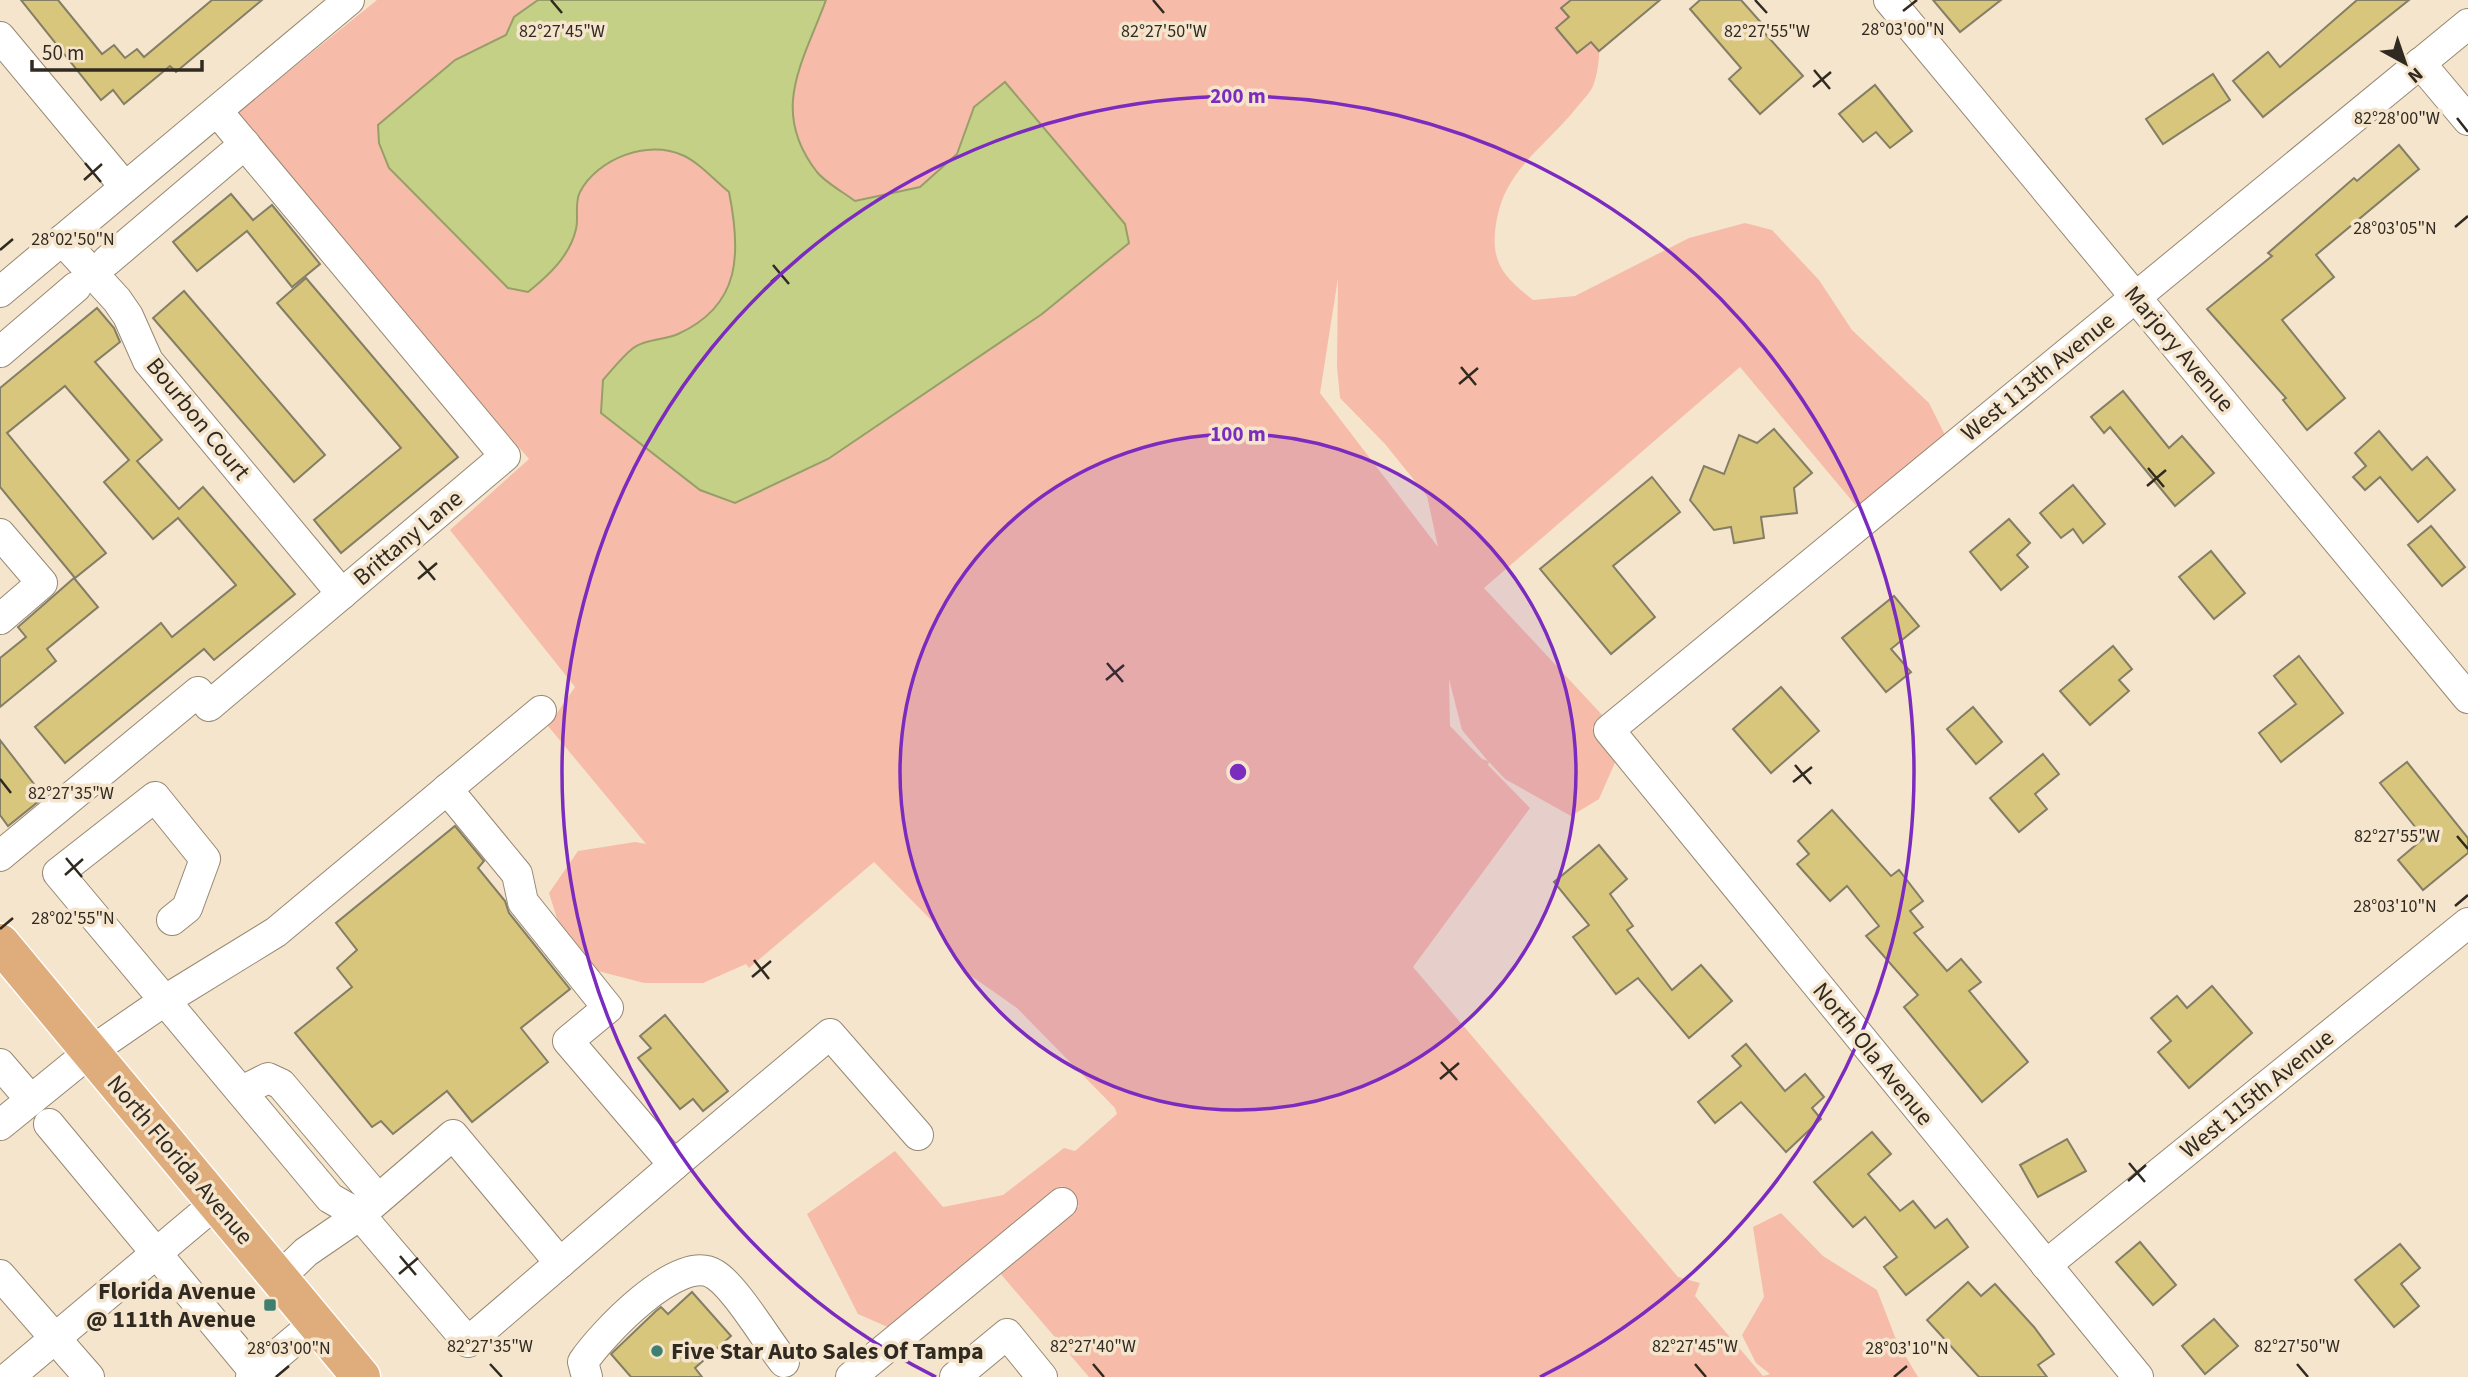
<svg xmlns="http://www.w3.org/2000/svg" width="2468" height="1377" font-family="'Source Sans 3',sans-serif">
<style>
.green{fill:#f6bca9;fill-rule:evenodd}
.water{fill:#c4d086;stroke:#989e68;stroke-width:2}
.building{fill:#d7c67b;stroke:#837e65;stroke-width:2}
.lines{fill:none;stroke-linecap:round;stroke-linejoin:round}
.minor-casing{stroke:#978872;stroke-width:32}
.major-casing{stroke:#fff;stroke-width:41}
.minor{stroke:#fff;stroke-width:30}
.major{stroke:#dfac7b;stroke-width:38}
.ticks{fill:none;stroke:#302a21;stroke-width:2.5}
.ring{fill:none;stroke:#7b2cbf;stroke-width:3.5}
.poi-dot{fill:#3e7f6e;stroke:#f5e5cd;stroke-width:2.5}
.labels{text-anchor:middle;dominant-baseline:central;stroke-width:7;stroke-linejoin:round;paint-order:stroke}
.street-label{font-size:24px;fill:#302a21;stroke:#f5e5cd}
.poi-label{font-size:24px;font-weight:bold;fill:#302a21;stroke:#f5e5cd;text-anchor:end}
.ticks-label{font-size:18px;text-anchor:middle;fill:#302a21;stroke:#f5e5cd;stroke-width:7;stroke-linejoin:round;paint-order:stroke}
.centre{fill:#7b2cbf;stroke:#f5e5cd;stroke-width:3.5}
.ring-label{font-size:21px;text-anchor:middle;font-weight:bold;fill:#7b2cbf;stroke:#f5e5cd;stroke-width:7;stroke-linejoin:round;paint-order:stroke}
</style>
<rect width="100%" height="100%" fill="#f5e5cd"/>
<path class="green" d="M377 0H1596C1599 26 1603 60 1593 86 1590 93 1582 101 1577 107 1544 149 1504 169 1496 224 1490 263 1504 277 1533 300L1575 296 1689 238 1745 223 1772 230 1819 280 1852 330 1929 403 1945 435 1858 508 1740 367 1484 588 1604 717 1592 728 1617 758 1599 799 1571 816 1505 779 1489 762 1488 765 1530 808 1413 967 1678 1277 1700 1283 1695 1296 1763 1376 1770 1374 1756 1363 1742 1335 1764 1297 1753 1227 1781 1213 1823 1256 1877 1290 1897 1342 1918 1377H1089L999 1272 1079 1206 1062 1186 983 1252 980 1250 890 1328 858 1314 807 1214 895 1151 943 1207 1003 1195 1064 1148 1075 1151 1117 1114 1115 1108 1017 1008 964 971 935 924 874 862 749 968 746 964 703 983H644L598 971 566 947 549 893 578 851 635 842 646 844 548 726 575 687 450 530 529 459 233 116ZM1338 278 1337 366 1340 398 1385 444 1427 496 1438 547 1320 393ZM1449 679 1462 730 1488 761 1482 759 1450 726Z"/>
<path class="water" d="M538 0H826C803 63 769 110 817 172 826 183 843 192 855 201L920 187 957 154 974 107 1005 82 1125 224 1129 243 1042 314 828 459 735 503 700 490 601 413 603 380C612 370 622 357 632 349 644 339 665 340 678 334 742 305 741 252 729 192 715 181 699 162 682 155 648 139 597 159 580 192 574 203 579 218 576 229 570 256 548 276 528 292L508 288 389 168 379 143 378 125 455 60 506 35 514 17Z"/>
<g class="building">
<path d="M21 0H58L102 54 114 45 125 58 137 49 144 57 212 0H262L176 72 170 66 124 104 113 90 101 100Z"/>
<path d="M1571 0H1660L1599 51 1591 42 1577 53 1556 28 1569 17 1561 8Z"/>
<path d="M1700 0H1741L1765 27 1762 30 1803 76 1760 114 1729 79 1741 68 1690 9Z"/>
<path d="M1933 0H2001L1960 32Z"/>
<path d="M2357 0H2409L2263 117 2233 81 2268 52 2280 67Z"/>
<path d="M2213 74 2230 100 2163 144 2146 119Z"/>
<path d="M1875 85 1912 131 1890 148 1876 132 1863 142 1839 114Z"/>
<path d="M2399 145 2419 169 2316 255 2334 277 2282 320 2345 398 2307 430 2283 400 2286 398 2207 309 2272 256 2268 253 2354 178 2357 181Z"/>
<path d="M231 194 253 220 272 205 320 264 292 287 247 231 197 271 173 242Z"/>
<path d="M306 278 458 457 341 553 314 520 401 448 277 303Z"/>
<path d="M184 291 325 455 294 482 153 318Z"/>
<path d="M97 308 114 328 120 342 95 362 162 440 137 461 179 509 203 487 295 594 214 660 204 649 65 763 35 727 161 623 172 637 236 585 178 518 153 539 104 482 129 460 65 386 7 433 106 553 75 578 0 487V388Z"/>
<path d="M2123 391 2169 448 2182 436 2214 473 2175 506 2110 427 2104 433 2091 417Z"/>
<path d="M1774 429 1812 473 1794 488 1797 513 1761 517 1764 538 1734 543 1731 527 1714 530 1690 500 1704 466 1724 474 1739 435 1757 443Z"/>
<path d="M2379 431 2412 470 2427 457 2455 490 2418 522 2380 477 2365 490 2353 477 2366 466 2355 453Z"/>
<path d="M1652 477 1680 512 1613 566 1655 617 1611 654 1540 569Z"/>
<path d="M2073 485 2105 524 2083 543 2073 529 2061 538 2040 513Z"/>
<path d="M2009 519 2030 543 2017 555 2028 567 2001 590 1970 552Z"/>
<path d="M2431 526 2465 567 2442 586 2408 545Z"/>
<path d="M2211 551 2245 593 2214 619 2179 577Z"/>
<path d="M74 578 98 607 47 649 56 661 0 707V658L26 637 18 627Z"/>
<path d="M1894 596 1919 626 1891 649 1911 672 1886 692 1842 638Z"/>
<path d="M2113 646 2132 669 2119 680 2129 691 2090 725 2060 691Z"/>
<path d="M2299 656 2343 713 2281 762 2259 733 2296 704 2274 676Z"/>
<path d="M1781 687 1819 731 1771 773 1733 729Z"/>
<path d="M1973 707 2002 742 1976 764 1947 729Z"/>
<path d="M0 740 44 797 8 826 0 815Z"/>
<path d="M2043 754 2059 774 2035 794 2047 809 2019 832 1990 798Z"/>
<path d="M2407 762 2468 838V853L2423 890 2398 860 2424 838 2380 783Z"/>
<path d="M1832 810 1891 876 1899 870 1923 901 1910 911 1923 927 1914 933 1947 971 1961 959 1981 982 1969 991 2028 1062 1982 1102 1904 1007 1918 995 1866 936 1879 926 1847 886 1830 901 1797 864 1809 854 1798 841Z"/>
<path d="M455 826 484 861 478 868 505 901 509 913 570 989 521 1028 548 1062 472 1122 447 1091 393 1134 381 1121 372 1127 295 1033 352 987 337 968 357 950 336 923Z"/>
<path d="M1599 845 1627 879 1610 894 1633 926 1627 930 1672 990 1701 965 1732 1001 1689 1038 1638 978 1616 994 1573 937 1589 925 1554 882Z"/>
<path d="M2212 986 2252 1033 2189 1088 2158 1052 2171 1041 2151 1018 2177 996 2187 1008Z"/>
<path d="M665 1015 728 1091 703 1111 693 1099 680 1109 638 1058 651 1048 640 1036Z"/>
<path d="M1746 1044 1785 1091 1805 1074 1824 1097 1812 1108 1821 1119 1786 1152 1741 1102 1715 1123 1698 1102 1741 1066 1732 1056Z"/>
<path d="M1872 1132 1891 1154 1868 1174 1900 1211 1913 1201 1935 1228 1947 1219 1968 1247 1906 1295 1884 1267 1897 1257 1865 1217 1853 1227 1814 1182Z"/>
<path d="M2067 1139 2086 1171 2038 1197 2020 1165Z"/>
<path d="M2140 1242 2176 1285 2153 1305 2116 1262Z"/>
<path d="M2400 1244 2420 1268 2401 1284 2419 1306 2394 1327 2355 1280Z"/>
<path d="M1968 1282 1981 1296 1995 1284 2034 1327 2054 1354 2038 1365 2047 1377H1979L1927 1320Z"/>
<path d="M692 1292 731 1336 695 1368 702 1377H631L611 1354 656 1311 661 1307 668 1314Z"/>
<path d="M2214 1319 2238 1346 2205 1374 2182 1346Z"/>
</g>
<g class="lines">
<defs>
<g id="minor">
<path d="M1889 0 2468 698"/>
<path d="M0 37 125 187"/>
<path d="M2420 63 2468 120"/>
<path d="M62 240 117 300 128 316 148 361 342 594"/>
<path d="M107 261 245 144"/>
<path d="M0 292 349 0"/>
<path d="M0 352 76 287"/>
<path d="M0 534 42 583 0 619"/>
<path d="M447 789 517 874 523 902 608 1008 568 1041 674 1165 830 1034 918 1135"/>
<path d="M0 856 198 692 209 706 505 456 217 111"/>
<path d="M172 920 187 908 205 859 155 797 58 873 330 1198 360 1215 468 1342 674 1165"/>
<path d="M0 1064 31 1100"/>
<path d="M242 1091 268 1078 281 1084 378 1199"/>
<path d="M49 1124 259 1377"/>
<path d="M0 1125 90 1052 167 999 276 932 541 711"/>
<path d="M2046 1265 2468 923"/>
<path d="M0 1275 89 1377"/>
<path d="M279 1278 306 1252 360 1215 453 1135 560 1263"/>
<path d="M9 1377 216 1203"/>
<path d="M251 1377 315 1323"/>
<path d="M587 1377 583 1362C601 1335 679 1252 714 1274 735 1286 767 1341 784 1362"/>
<path d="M851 1377 1062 1203"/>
<path d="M955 1377 1007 1334 1042 1377"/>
<path d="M2138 1377 1609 730 2468 24"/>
</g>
<path id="major" d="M0 943 361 1377"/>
</defs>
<use href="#minor" class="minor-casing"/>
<use href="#major" class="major-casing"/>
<use href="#minor" class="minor"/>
<use href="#major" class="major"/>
</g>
<path class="ticks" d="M551 0 562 13M1153 0 1164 13M1755 0 1767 13M1903 11 1917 0M1814 70 1830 89M1813 87 1831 72M2457 118 2468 132M85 163 101 182M84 180 102 164M2455 227 2468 216M0 250 13 239M773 265 789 284M771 282 790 266M1461 367 1476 385M1459 384 1478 368M2148 468 2164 487M2147 486 2166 470M419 561 435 580M418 579 437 563M1107 663 1123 682M1106 680 1124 665M1795 765 1811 784M0 779 11 793M1793 782 1812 767M2457 836 2468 849M66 858 82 877M65 875 83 859M2455 906 2468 895M0 929 13 918M754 960 769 979M752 977 771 961M1441 1062 1457 1080M1440 1079 1459 1063M2129 1163 2145 1182M2128 1181 2146 1165M400 1256 416 1275M399 1274 418 1258M490 1364 502 1377M1093 1364 1104 1377M1695 1364 1706 1377M2297 1364 2308 1377M276 1377 289 1366M1894 1377 1907 1366"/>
<circle cx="1238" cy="772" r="338" fill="#7b2cbf" fill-opacity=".12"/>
<g class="ring">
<circle cx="1238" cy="772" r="338"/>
<path d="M936 1377A676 676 0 1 1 1540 1377"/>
</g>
<g class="poi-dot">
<rect x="263" y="1298" width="14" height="14" rx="3.5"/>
<circle cx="657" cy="1351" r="7"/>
</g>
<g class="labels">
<g class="street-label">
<text transform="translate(2179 349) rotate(50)">Marjory Avenue</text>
<text transform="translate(2038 377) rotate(-39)">West 113th Avenue</text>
<text transform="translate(198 419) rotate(51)">Bourbon Court</text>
<text transform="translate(408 538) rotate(-40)">Brittany Lane</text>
<text transform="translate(1873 1054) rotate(51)">North Ola Avenue</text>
<text transform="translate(2257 1094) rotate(-39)">West 115th Avenue</text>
<text transform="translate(180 1160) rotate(50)">North Florida Avenue</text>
</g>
<g class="poi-label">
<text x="256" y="1291">Florida Avenue<tspan x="256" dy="28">@ 111th Avenue</tspan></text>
<text x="671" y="1351" text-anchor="start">Five Star Auto Sales Of Tampa</text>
</g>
</g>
<g class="ticks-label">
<text x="1903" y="35">28°03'00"N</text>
<text x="562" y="37">82°27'45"W</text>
<text x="1164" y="37">82°27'50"W</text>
<text x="1767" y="37">82°27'55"W</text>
<text x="2397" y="124">82°28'00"W</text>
<text x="2395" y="234">28°03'05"N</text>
<text x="73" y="245">28°02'50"N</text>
<text x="71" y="799">82°27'35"W</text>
<text x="2397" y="842">82°27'55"W</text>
<text x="2395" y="912">28°03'10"N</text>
<text x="73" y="924">28°02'55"N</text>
<text x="490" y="1352">82°27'35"W</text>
<text x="1093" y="1352">82°27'40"W</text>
<text x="1695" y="1352">82°27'45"W</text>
<text x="2297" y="1352">82°27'50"W</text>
<text x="289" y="1354">28°03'00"N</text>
<text x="1907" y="1354">28°03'10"N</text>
</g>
<circle cx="1238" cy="772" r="10" class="centre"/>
<g class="ring-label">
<text x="1238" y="103">200 m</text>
<text x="1238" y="441">100 m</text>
</g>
<g transform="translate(2405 63) rotate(140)" stroke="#f5e5cd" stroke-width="5" paint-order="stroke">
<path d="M0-5L12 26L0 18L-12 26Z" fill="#302a21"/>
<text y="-10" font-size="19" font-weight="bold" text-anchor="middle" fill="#302a21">N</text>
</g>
<path d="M32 60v10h170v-10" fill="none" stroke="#302a21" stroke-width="3.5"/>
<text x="42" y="60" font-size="21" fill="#302a21" stroke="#f5e5cd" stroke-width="5" paint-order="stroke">50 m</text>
</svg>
